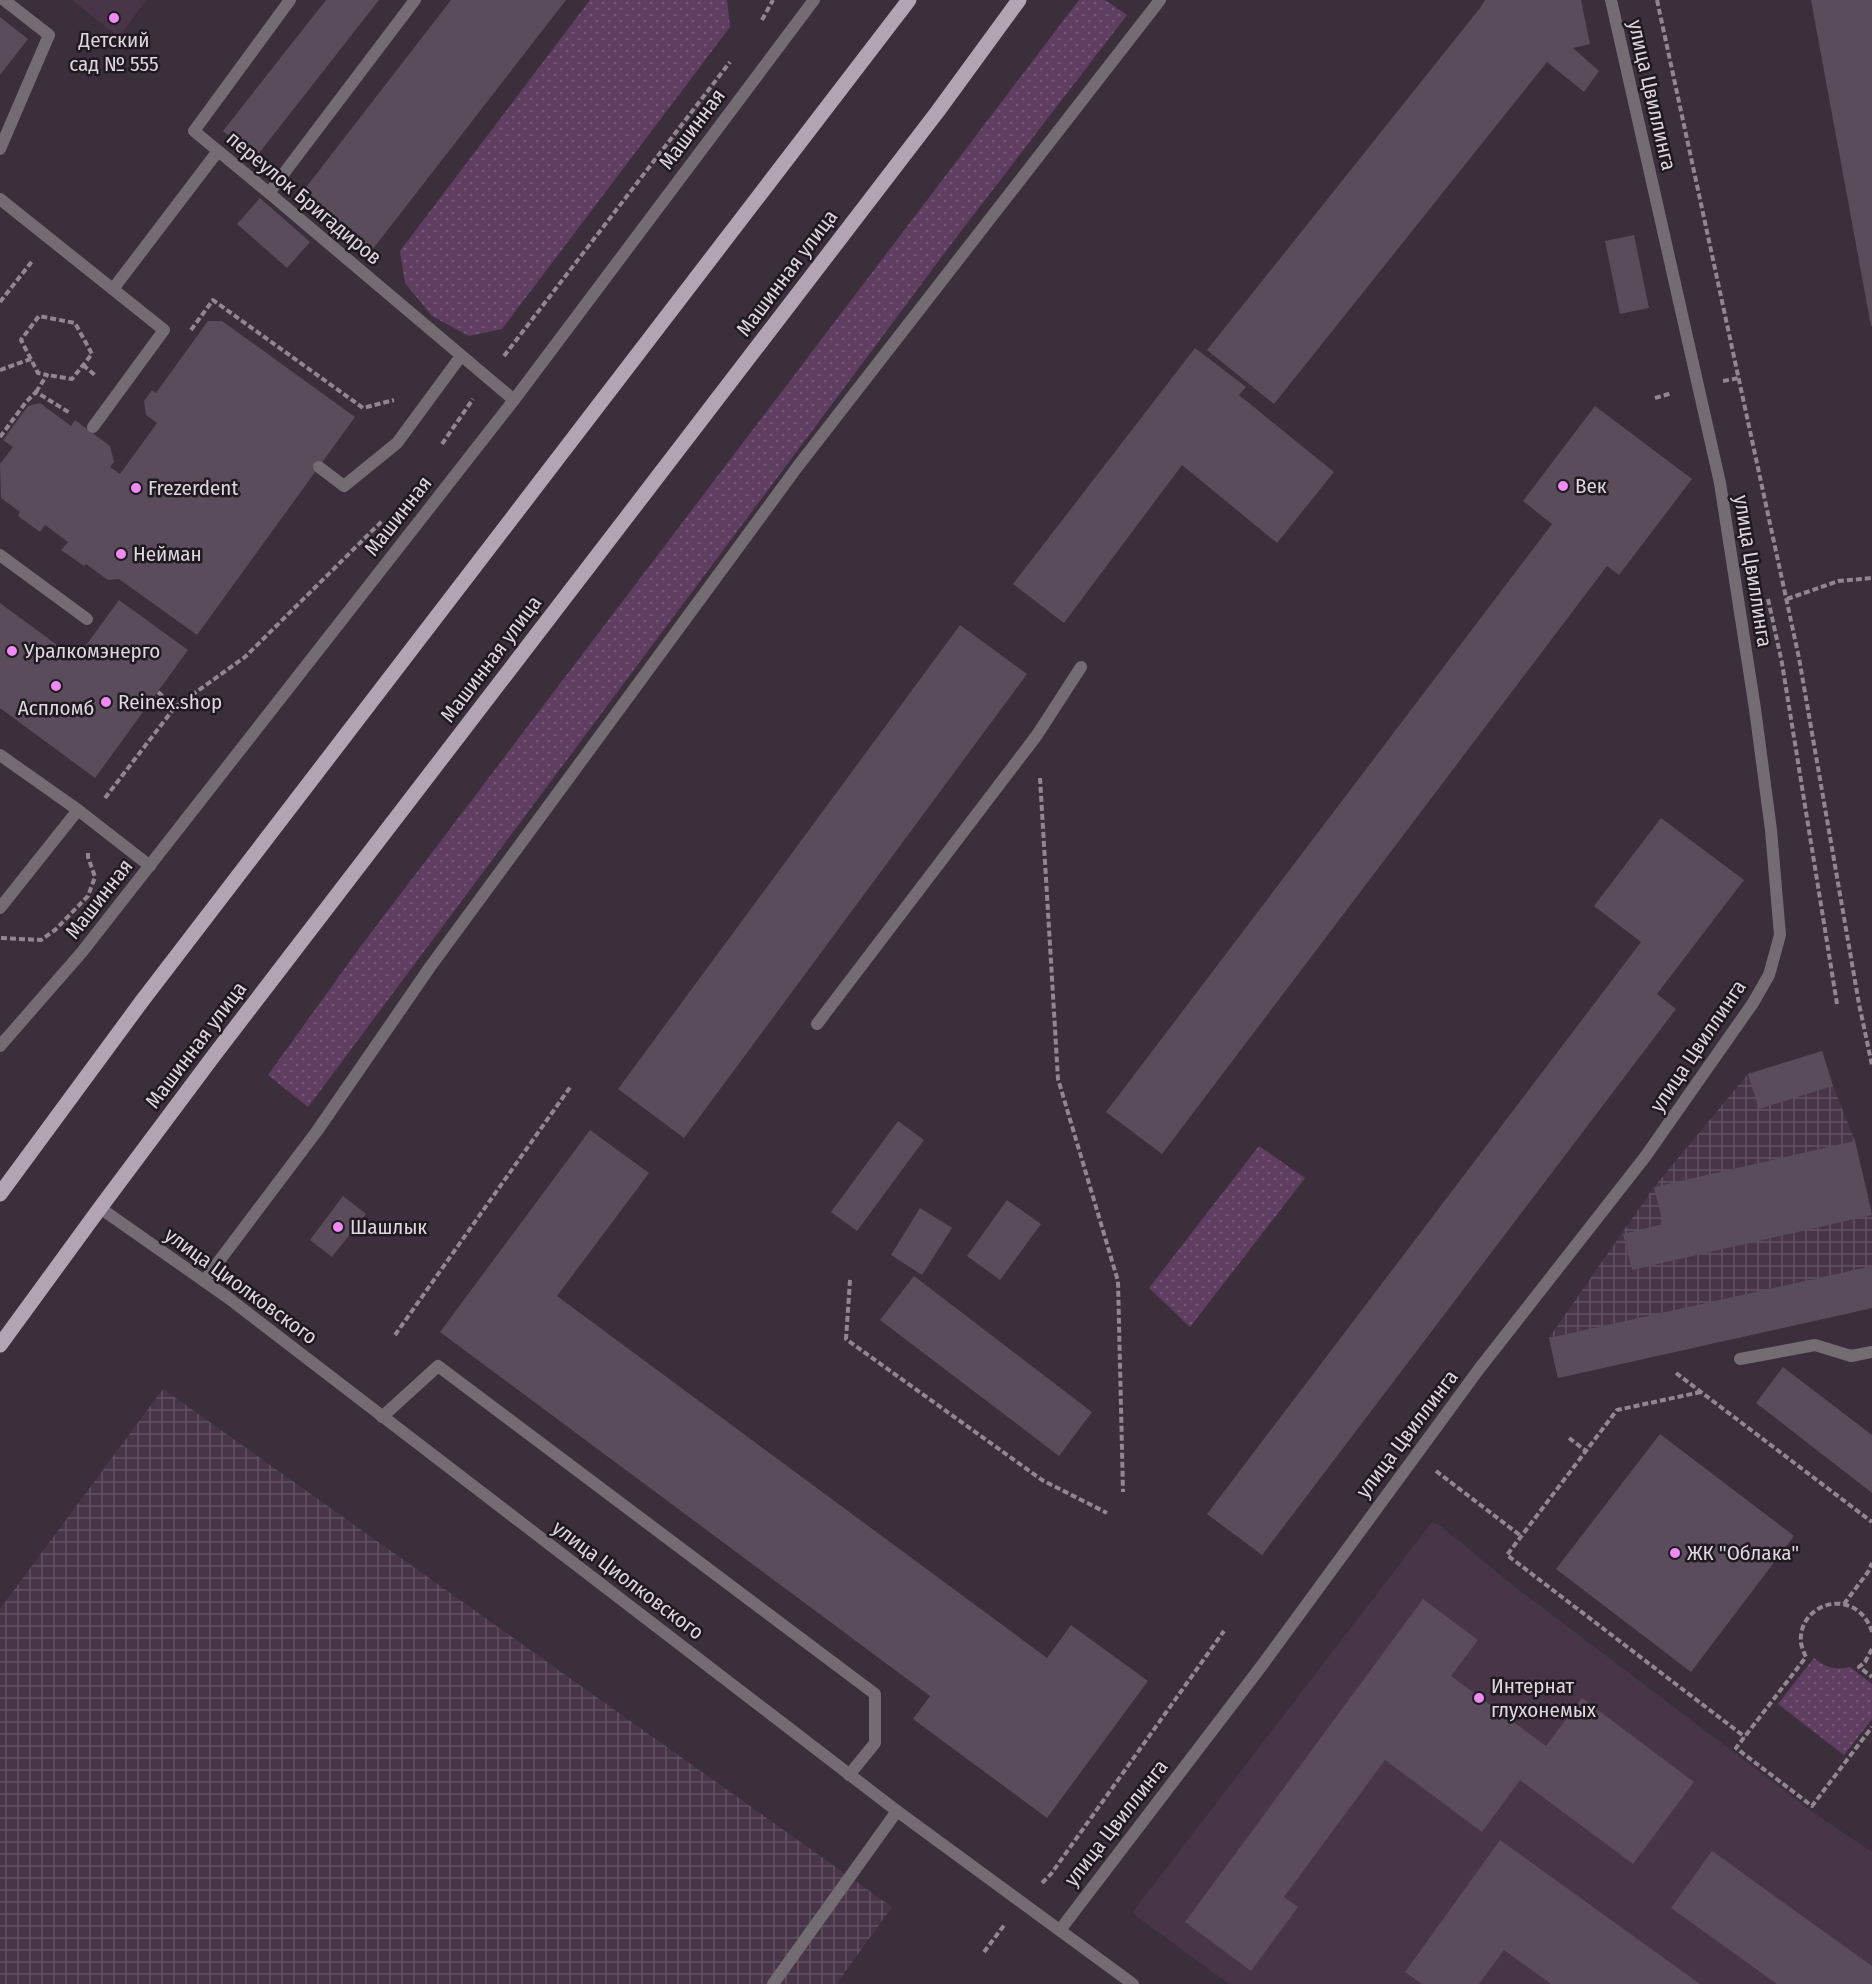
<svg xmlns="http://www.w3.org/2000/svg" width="1872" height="1984" font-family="'Fira Sans Condensed',sans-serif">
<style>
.built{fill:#483648}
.industrial{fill:url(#industrial-grid)}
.green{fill:url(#green-dots)}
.building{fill:#5a4c5b}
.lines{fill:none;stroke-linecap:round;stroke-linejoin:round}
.path{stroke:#918691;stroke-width:4;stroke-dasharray:6 3;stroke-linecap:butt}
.service{stroke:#736d73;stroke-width:12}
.minor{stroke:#736d73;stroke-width:12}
.primary{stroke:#b2a4b2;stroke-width:15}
.poi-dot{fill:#f08bf5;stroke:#1f1a20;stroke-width:2}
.labels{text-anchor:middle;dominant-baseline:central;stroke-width:5;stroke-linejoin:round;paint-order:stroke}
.poi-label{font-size:21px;fill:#dfd6df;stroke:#1f1a20;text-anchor:start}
.street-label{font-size:21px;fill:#dfd6df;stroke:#1f1a20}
</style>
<defs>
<pattern id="industrial-grid" width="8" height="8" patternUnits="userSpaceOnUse" patternTransform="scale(1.5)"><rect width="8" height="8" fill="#483648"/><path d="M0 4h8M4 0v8" fill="none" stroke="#625262"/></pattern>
<pattern id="green-dots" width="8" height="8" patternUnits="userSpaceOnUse" patternTransform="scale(1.5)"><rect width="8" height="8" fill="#603e62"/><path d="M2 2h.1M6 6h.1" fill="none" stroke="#765978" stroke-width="1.8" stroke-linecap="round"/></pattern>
</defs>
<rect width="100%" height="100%" fill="#3c2f3c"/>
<g class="built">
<path d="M72 0H146L119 37Z"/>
<path d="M1432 1522 1442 1527 1511 1584 1814 1813 1872 1852V1984H1229L1132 1913Z"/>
</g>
<g class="industrial">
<path d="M1822 1051 1833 1086 1855 1141 1872 1213V1308L1558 1378 1549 1338 1654 1187 1748 1074Z"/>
<path d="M163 1389 892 1907 837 1983 838 1984H0V1609Z"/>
</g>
<g class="green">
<path d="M590 0H727L730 27 502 329 469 336 432 316 405 283 400 251Z"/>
<path d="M1079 0H1105L1127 15 955 239 308 1107 268 1075 358 950Z"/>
<path d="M1259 1146 1305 1178 1190 1327 1149 1288Z"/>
<path d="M1814 1658C1826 1668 1835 1670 1850 1667L1872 1684V1719L1844 1755 1778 1704Z"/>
</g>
<g class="building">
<path d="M326 0H379L256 157 223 131Z"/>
<path d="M451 0H566L369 254 297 199Z"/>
<path d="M1485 0H1581L1590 44 1573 48 1599 71 1584 92 1547 62 1274 404 1207 350 1480 8Z"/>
<path d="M1811 0H1872V326H1871Z"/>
<path d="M0 17 28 39 0 75Z"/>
<path d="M260 198 310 242 287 268 237 224Z"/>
<path d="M1634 235 1649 308 1620 314 1605 241Z"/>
<path d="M208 321H222L355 417 197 635 119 579 108 580 86 564 84 566 61 550 68 542 45 525 40 532 18 516 20 512 1 498 0 464 13 447 3 440 28 406 40 403 71 426 75 420 110 446 114 462 110 467 120 474 157 423 146 415 144 401 152 390 156 393Z"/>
<path d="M1195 348 1246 387 1239 395 1334 472 1277 543 1182 465 1064 623 1013 584Z"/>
<path d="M1595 406 1692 479 1619 575 1607 566 1162 1154 1106 1112 1552 524 1523 501Z"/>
<path d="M119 600 188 650 95 778 0 708V603L76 659Z"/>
<path d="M960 625 1027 674 684 1138 618 1089Z"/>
<path d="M1661 818 1744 880 1657 994 1676 1009 1262 1555 1207 1514 1641 942 1594 906Z"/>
<path d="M1822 1051 1833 1086 1759 1109 1748 1074Z"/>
<path d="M898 1121 924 1140 857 1231 831 1212Z"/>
<path d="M590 1130 649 1173 557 1296 1047 1658 1071 1625 1148 1681 1047 1818 913 1719 930 1696 440 1332Z"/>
<path d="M1855 1141 1872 1215 1632 1270 1623 1234 1663 1224 1654 1187Z"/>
<path d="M343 1196 366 1214 332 1257 310 1240Z"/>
<path d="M1007 1200 1041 1224 1000 1280 967 1256Z"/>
<path d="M920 1208 952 1228 922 1275 891 1255Z"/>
<path d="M1872 1266V1308L1558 1378 1549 1338Z"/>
<path d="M914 1276 1092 1412 1059 1456 880 1320Z"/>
<path d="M1783 1367 1872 1435V1493L1756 1403Z"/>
<path d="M1660 1434 1794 1536 1691 1672 1556 1569Z"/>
<path d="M1423 1599 1478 1640 1451 1676 1546 1746 1582 1698 1694 1782 1633 1864 1520 1780 1482 1832 1385 1760 1284 1897 1298 1907 1251 1971 1185 1922Z"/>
<path d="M1500 1840 1700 1984H1551L1504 1950 1479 1984H1422L1405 1972Z"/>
<path d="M1712 1851 1872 1966V1984H1777L1671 1908Z"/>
</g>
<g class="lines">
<g class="path">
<path d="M1657 0 1799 658 1859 1004 1872 1065"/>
<path d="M762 20 773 0"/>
<path d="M0 302 33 260"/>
<path d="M191 330 213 300 363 408 394 400"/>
<path d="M504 356 730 62"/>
<path d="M83 365 96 376"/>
<path d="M0 370 31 359"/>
<path d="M1723 381 1739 378"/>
<path d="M36 392 47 375 38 373 21 340 39 316 75 323 92 354 72 379 47 375"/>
<path d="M1655 398 1672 393"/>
<path d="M0 437 26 402 36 392 70 413"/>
<path d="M442 444 473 399"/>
<path d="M1768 599 1782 663 1837 1004"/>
<path d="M1787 599 1838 581 1872 578"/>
<path d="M158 692 175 707"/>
<path d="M1040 778 1058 1079 1118 1281 1123 1492"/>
<path d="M105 798 175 707 245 657 382 521"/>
<path d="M1 938 41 940 55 930 88 896 95 877 88 857V852"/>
<path d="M850 1280 846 1339 1042 1480 1107 1513"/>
<path d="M395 1335 571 1086"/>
<path d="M1676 1373 1872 1522"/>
<path d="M1701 1392 1617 1410 1507 1555 1745 1737"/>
<path d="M1569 1438 1586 1451"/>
<path d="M1436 1471 1521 1536"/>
<path d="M1844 1604 1868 1572 1872 1563"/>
<path d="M1872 1632C1857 1585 1797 1602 1801 1643 1802 1648 1804 1653 1806 1657L1736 1748 1812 1806 1872 1727"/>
<path d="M1872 1649 1865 1662 1859 1667 1872 1677"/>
<path d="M1042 1883 1051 1874 1224 1631"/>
<path d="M984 1952 1005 1924"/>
</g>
<g class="service">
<path d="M0 149 49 35 4 0"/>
<path d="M269 193 415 0"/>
<path d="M0 199 164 330 93 427"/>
<path d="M113 289 218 151"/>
<path d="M319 467 344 486 397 443 461 356"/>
<path d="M0 555 87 619"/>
<path d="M0 755 78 810 150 866"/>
<path d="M0 908 78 810"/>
<path d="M817 1024 1037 735 1081 667"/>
<path d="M1740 1359 1815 1345 1851 1356 1872 1352"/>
<path d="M382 1417 438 1366 875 1694V1743L849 1775"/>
<path d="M773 1984 897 1811"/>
</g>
<g class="minor">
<path d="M290 0 194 131 269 193 514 400"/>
<path d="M0 1046 82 952 514 400 814 0"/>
<path d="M100 1208 227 1297 897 1811 1133 1984"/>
<path d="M204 1281 317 1131 430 967 798 466 1160 0"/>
<path d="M1060 1930 1263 1664 1479 1369 1645 1157 1753 1003 1769 975 1780 935 1771 830 1755 709 1720 483 1611 0"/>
</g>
<g class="primary">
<path d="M0 1194 142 1001 909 0"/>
<path d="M0 1345 100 1208 215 1054 938 111 1019 0"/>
</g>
</g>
<g class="poi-dot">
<circle cx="114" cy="18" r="6"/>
<circle cx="1563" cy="486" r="6"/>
<circle cx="136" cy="488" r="6"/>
<circle cx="121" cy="554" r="6"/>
<circle cx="12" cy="651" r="6"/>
<circle cx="56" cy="686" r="6"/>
<circle cx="106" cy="702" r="6"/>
<circle cx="338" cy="1227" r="6"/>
<circle cx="1675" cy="1553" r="6"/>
<circle cx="1479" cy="1698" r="6"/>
</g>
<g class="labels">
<g class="poi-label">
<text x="114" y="40" text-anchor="middle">Детский<tspan x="114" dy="24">сад № 555</tspan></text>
<text x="1575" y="486">Век</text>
<text x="148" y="488">Frezerdent</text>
<text x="133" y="554">Нейман</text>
<text x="24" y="651">Уралкомэнерго</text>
<text x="118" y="702">Reinex.shop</text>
<text x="56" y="708" text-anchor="middle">Аспломб</text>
<text x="350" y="1227">Шашлык</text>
<text x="1687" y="1553">ЖК "Облака"</text>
<text x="1491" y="1686">Интернат<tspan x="1491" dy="24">глухонемых</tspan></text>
</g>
<g class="street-label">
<text transform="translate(1652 95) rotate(77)">улица Цвиллинга</text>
<text transform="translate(692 129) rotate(-53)">Машинная</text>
<text transform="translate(304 198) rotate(40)">переулок Бригадиров</text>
<text transform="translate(787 273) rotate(-53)">Машинная улица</text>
<text transform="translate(398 516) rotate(-52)">Машинная</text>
<text transform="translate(1753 571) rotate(81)">улица Цвиллинга</text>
<text transform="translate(491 659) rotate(-53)">Машинная улица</text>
<text transform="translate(99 899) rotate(-52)">Машинная</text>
<text transform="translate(196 1045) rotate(-53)">Машинная улица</text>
<text transform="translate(1698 1046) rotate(-56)">улица Цвиллинга</text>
<text transform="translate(241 1286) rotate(36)">улица Циолковского</text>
<text transform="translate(1407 1434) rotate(-53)">улица Цвиллинга</text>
<text transform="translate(628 1580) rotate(37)">улица Циолковского</text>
<text transform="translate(1116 1823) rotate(-52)">улица Цвиллинга</text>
</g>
</g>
</svg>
